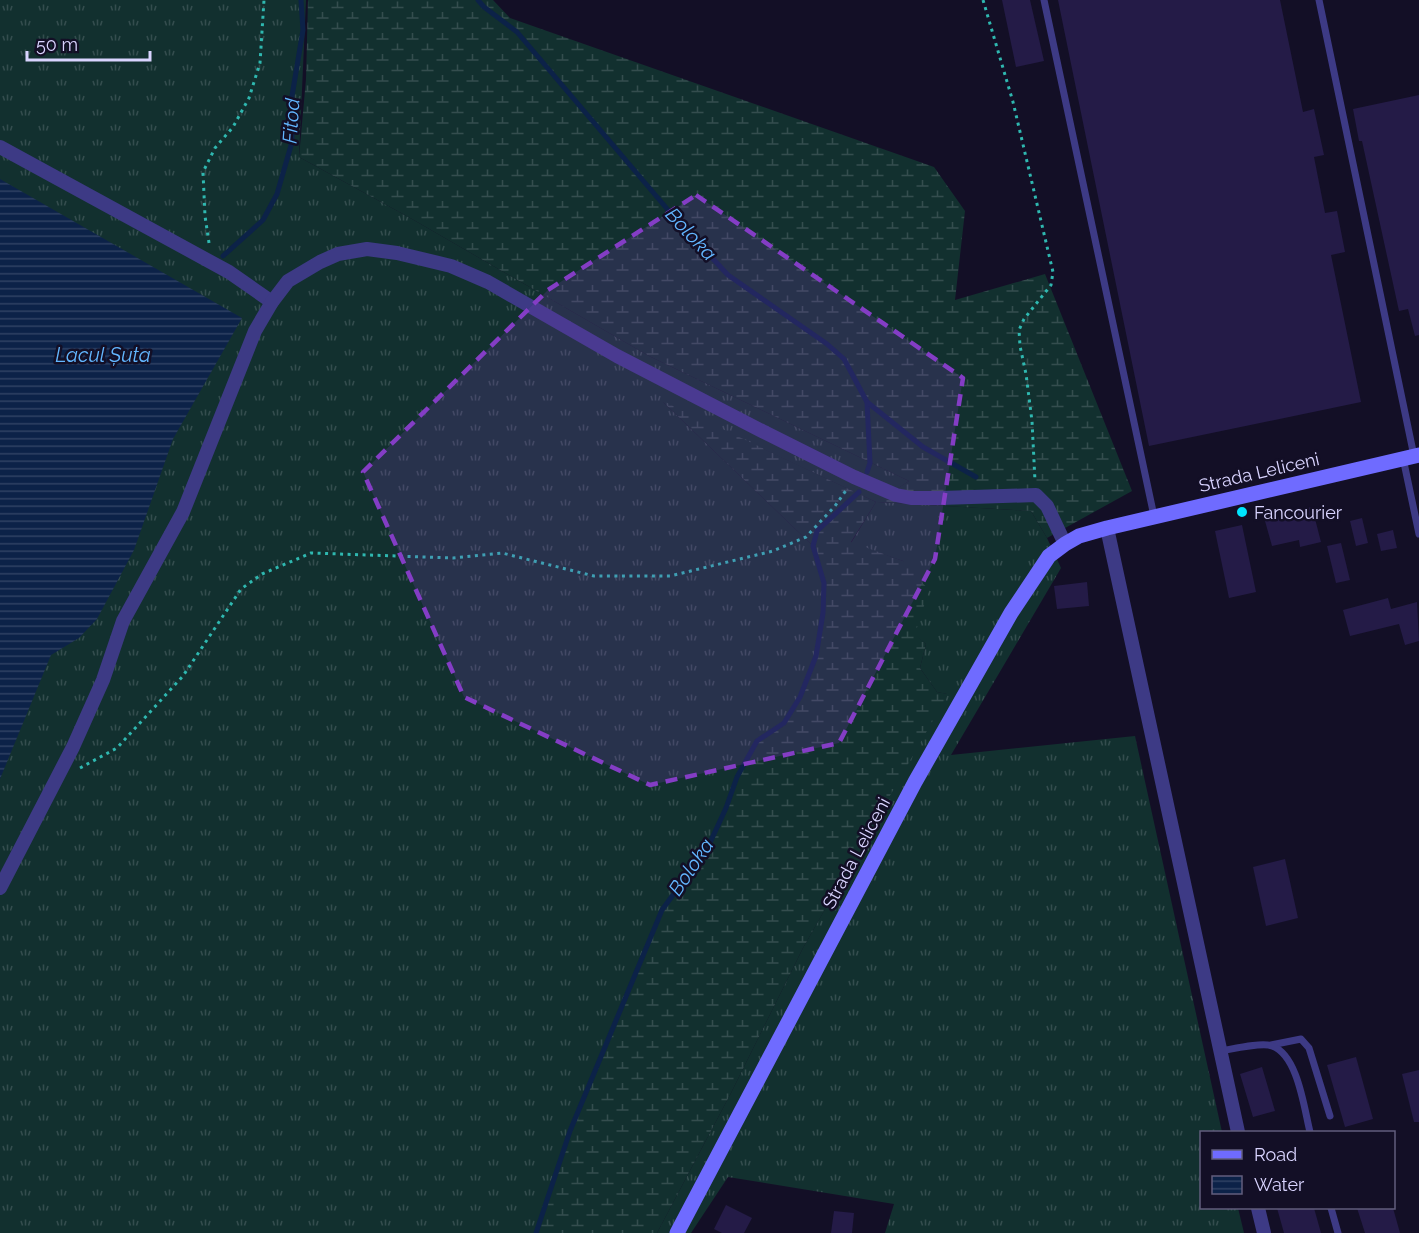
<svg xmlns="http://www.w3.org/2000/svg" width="1419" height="1233" font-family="Raleway,sans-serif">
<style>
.grass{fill:url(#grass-tufts)}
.wetland{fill:url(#wetland-marsh)}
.water{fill:url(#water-rules)}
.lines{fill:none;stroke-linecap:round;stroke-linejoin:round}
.stream{stroke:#0c2248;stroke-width:5}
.building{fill:#241b47}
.path{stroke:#2fb8b0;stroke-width:3;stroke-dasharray:3 4.5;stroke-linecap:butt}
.lane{stroke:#3d3a85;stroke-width:7}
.street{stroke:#3d3a85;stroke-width:14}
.secondary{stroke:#6f6bff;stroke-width:15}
.marked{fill:#843dc5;fill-opacity:0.2;stroke:#843dc5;stroke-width:4.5;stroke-dasharray:12 8;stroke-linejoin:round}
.poi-dot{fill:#00e5ff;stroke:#130f26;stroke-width:2}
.labels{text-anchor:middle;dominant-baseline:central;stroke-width:5;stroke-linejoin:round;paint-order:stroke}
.street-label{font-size:18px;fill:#d9d4ff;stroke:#130f26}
.poi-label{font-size:18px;fill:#d9d4ff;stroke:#130f26;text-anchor:start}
.water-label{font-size:20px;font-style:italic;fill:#62b6ff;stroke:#130f26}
</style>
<defs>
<pattern id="grass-tufts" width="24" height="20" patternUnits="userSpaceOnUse" patternTransform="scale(1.5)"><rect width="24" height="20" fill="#12302f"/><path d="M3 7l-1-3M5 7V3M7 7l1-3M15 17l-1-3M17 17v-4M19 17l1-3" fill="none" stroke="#344d4e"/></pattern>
<pattern id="wetland-marsh" width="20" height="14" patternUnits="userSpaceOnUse" patternTransform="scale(1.5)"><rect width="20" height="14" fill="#12302f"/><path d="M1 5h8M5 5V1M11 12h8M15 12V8" fill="none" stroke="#344d4e"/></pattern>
<pattern id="water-rules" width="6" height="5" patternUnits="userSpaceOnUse" patternTransform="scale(1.5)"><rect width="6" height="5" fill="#0c2248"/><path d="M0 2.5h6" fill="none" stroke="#2f4163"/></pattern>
</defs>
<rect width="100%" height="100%" fill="#130f26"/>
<path class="grass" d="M0 0H306L299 157 412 219 649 356 909 481 877 502 1031 511 1047 538 1061 568 951 755 1135 736 1222 1132H1202V1208H1238L1244 1233H885L894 1204 728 1177 691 1233H657L731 1093 803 948 947 694 937 692 920 668 926 644 915 635 903 561 851 543 876 502 663 402 813 546 824 583 823 613 816 656 800 697 784 723 757 741 737 777 726 808 708 847 662 910 570 1131 538 1233H0Z"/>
<path class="wetland" d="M308 0H493L510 18 934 167 965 211 955 300 1045 274 1132 491 1047 538 1031 511 876 502 851 542 903 561 929 590 915 634 926 644 920 668 937 692 948 694 803 948 731 1093 657 1233H538L570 1131 662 910 708 847 726 808 737 777 757 741 784 723 800 697 816 656 823 613 824 583 813 546 661 400 876 502 909 481 649 356 412 219 299 157 306 79Z"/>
<path class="water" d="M0 179 242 318 173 439 134 550 97 619 79 638 51 655 0 779Z"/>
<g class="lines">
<g class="stream">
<path d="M478 0 484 7 517 32 674 217 728 275 827 344 844 359 867 402 870 463 867 472"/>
<path d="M223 256 263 220 277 194 292 142V96L303 30 301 0"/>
<path d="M867 402 923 447 976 477"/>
<path d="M536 1233 570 1131 662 910 708 847 726 808 737 777 757 741 784 723 800 697 816 656 823 613 824 583 813 546 817 531 859 492"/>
</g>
</g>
<g class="building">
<path d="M1002 0H1030L1044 61 1016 67Z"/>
<path d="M1058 0H1280L1303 112 1314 109 1324 155 1314 157 1325 213 1337 211 1345 252 1331 255 1361 402 1149 446Z"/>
<path d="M1419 95V335L1415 336 1408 309 1399 311 1362 141H1359L1353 109Z"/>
<path d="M1312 507 1321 542 1300 547 1299 540 1272 546 1265 521 1296 513 1295 511Z"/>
<path d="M1362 518 1368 543 1356 546 1350 521Z"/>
<path d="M1242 525 1256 592 1229 598 1215 531Z"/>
<path d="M1393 530 1397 548 1381 551 1377 534Z"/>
<path d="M1341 543 1350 580 1336 583 1327 546Z"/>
<path d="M1087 582 1089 606 1057 609 1054 586Z"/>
<path d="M1388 598 1391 609 1417 602 1419 641 1405 645 1399 624 1350 636 1343 610Z"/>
<path d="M1285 859 1298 918 1266 926 1253 867Z"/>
<path d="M1356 1057 1373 1119 1345 1127 1327 1065Z"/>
<path d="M1262 1067 1275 1111 1253 1117 1240 1074Z"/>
<path d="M1419 1070V1122H1414L1402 1074Z"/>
<path d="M726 1205 752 1218 744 1233H722L714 1229Z"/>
<path d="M1277 1208H1314L1321 1233H1284Z"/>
<path d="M1357 1208H1393L1400 1233H1365Z"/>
<path d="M834 1211 854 1213 852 1233H831Z"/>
</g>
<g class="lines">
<g class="path">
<path d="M983 0 1013 102 1053 272 1051 285 1024 319 1019 330 1020 346 1026 374 1032 421 1035 481"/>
<path d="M209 243 205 216 203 172 215 148 233 127 249 98 260 63 264 0"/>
<path d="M80 768 117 748 183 676 241 589 262 574 311 553 453 558 502 553 594 576H670L773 551 806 537 835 506 847 489"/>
</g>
<g class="lane">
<path d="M1044 0 1154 516"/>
<path d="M1319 0 1414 456"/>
<path d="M1403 458 1419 534"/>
<path d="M1271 1045 1301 1039 1309 1048 1330 1116"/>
<path d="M1221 1051C1233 1049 1262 1042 1272 1046 1298 1055 1304 1108 1310 1132"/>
<path d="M1331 1208 1338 1233"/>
</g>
<g class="street">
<path d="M0 147 229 272 272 302"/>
<path d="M1107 528 1238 1132"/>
<path d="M0 888 73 747 103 680 123 621 183 512 255 331 272 302 288 281 320 262 338 254 367 249 397 253 451 266 488 282 617 356 762 431 854 477 896 495 911 498H941L1036 495 1047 506 1065 544"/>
<path d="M1258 1208 1264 1233"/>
</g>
<path class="secondary" d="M677 1233 915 782 1011 613 1049 556 1065 544 1079 536 1107 528 1419 455"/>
</g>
<path class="marked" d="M696 195 963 378 935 559 839 743 650 785 464 697 363 472 548 290Z"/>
<circle class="poi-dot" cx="1242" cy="512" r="6"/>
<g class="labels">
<g class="street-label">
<text transform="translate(1259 472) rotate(-13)">Strada Leliceni</text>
<text transform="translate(856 853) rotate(-62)">Strada Leliceni</text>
</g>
<g class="poi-label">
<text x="1254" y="512">Fancourier</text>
</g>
<g class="water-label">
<text transform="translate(291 121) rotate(-86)">Fitod</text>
<text transform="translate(691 234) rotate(47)">Boloka</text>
<text x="103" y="355">Lacul Șuta</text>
<text transform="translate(691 867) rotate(-56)">Boloka</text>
</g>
</g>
<rect x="1200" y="1131" width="195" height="78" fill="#130f26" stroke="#625e7d" stroke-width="1.5"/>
<rect x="1212" y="1150" width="30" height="9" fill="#6f6bff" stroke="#625e7d" stroke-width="1.5"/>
<text x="1254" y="1161" font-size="18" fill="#d9d4ff">Road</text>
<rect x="1212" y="1176" width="30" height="18" fill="url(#water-rules)" stroke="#625e7d" stroke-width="1.5"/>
<text x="1254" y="1191" font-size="18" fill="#d9d4ff">Water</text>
<path d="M27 51v9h123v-9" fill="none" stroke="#d9d4ff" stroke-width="3"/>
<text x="36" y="51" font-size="18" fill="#d9d4ff" stroke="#130f26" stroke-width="4.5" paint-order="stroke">50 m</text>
</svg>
